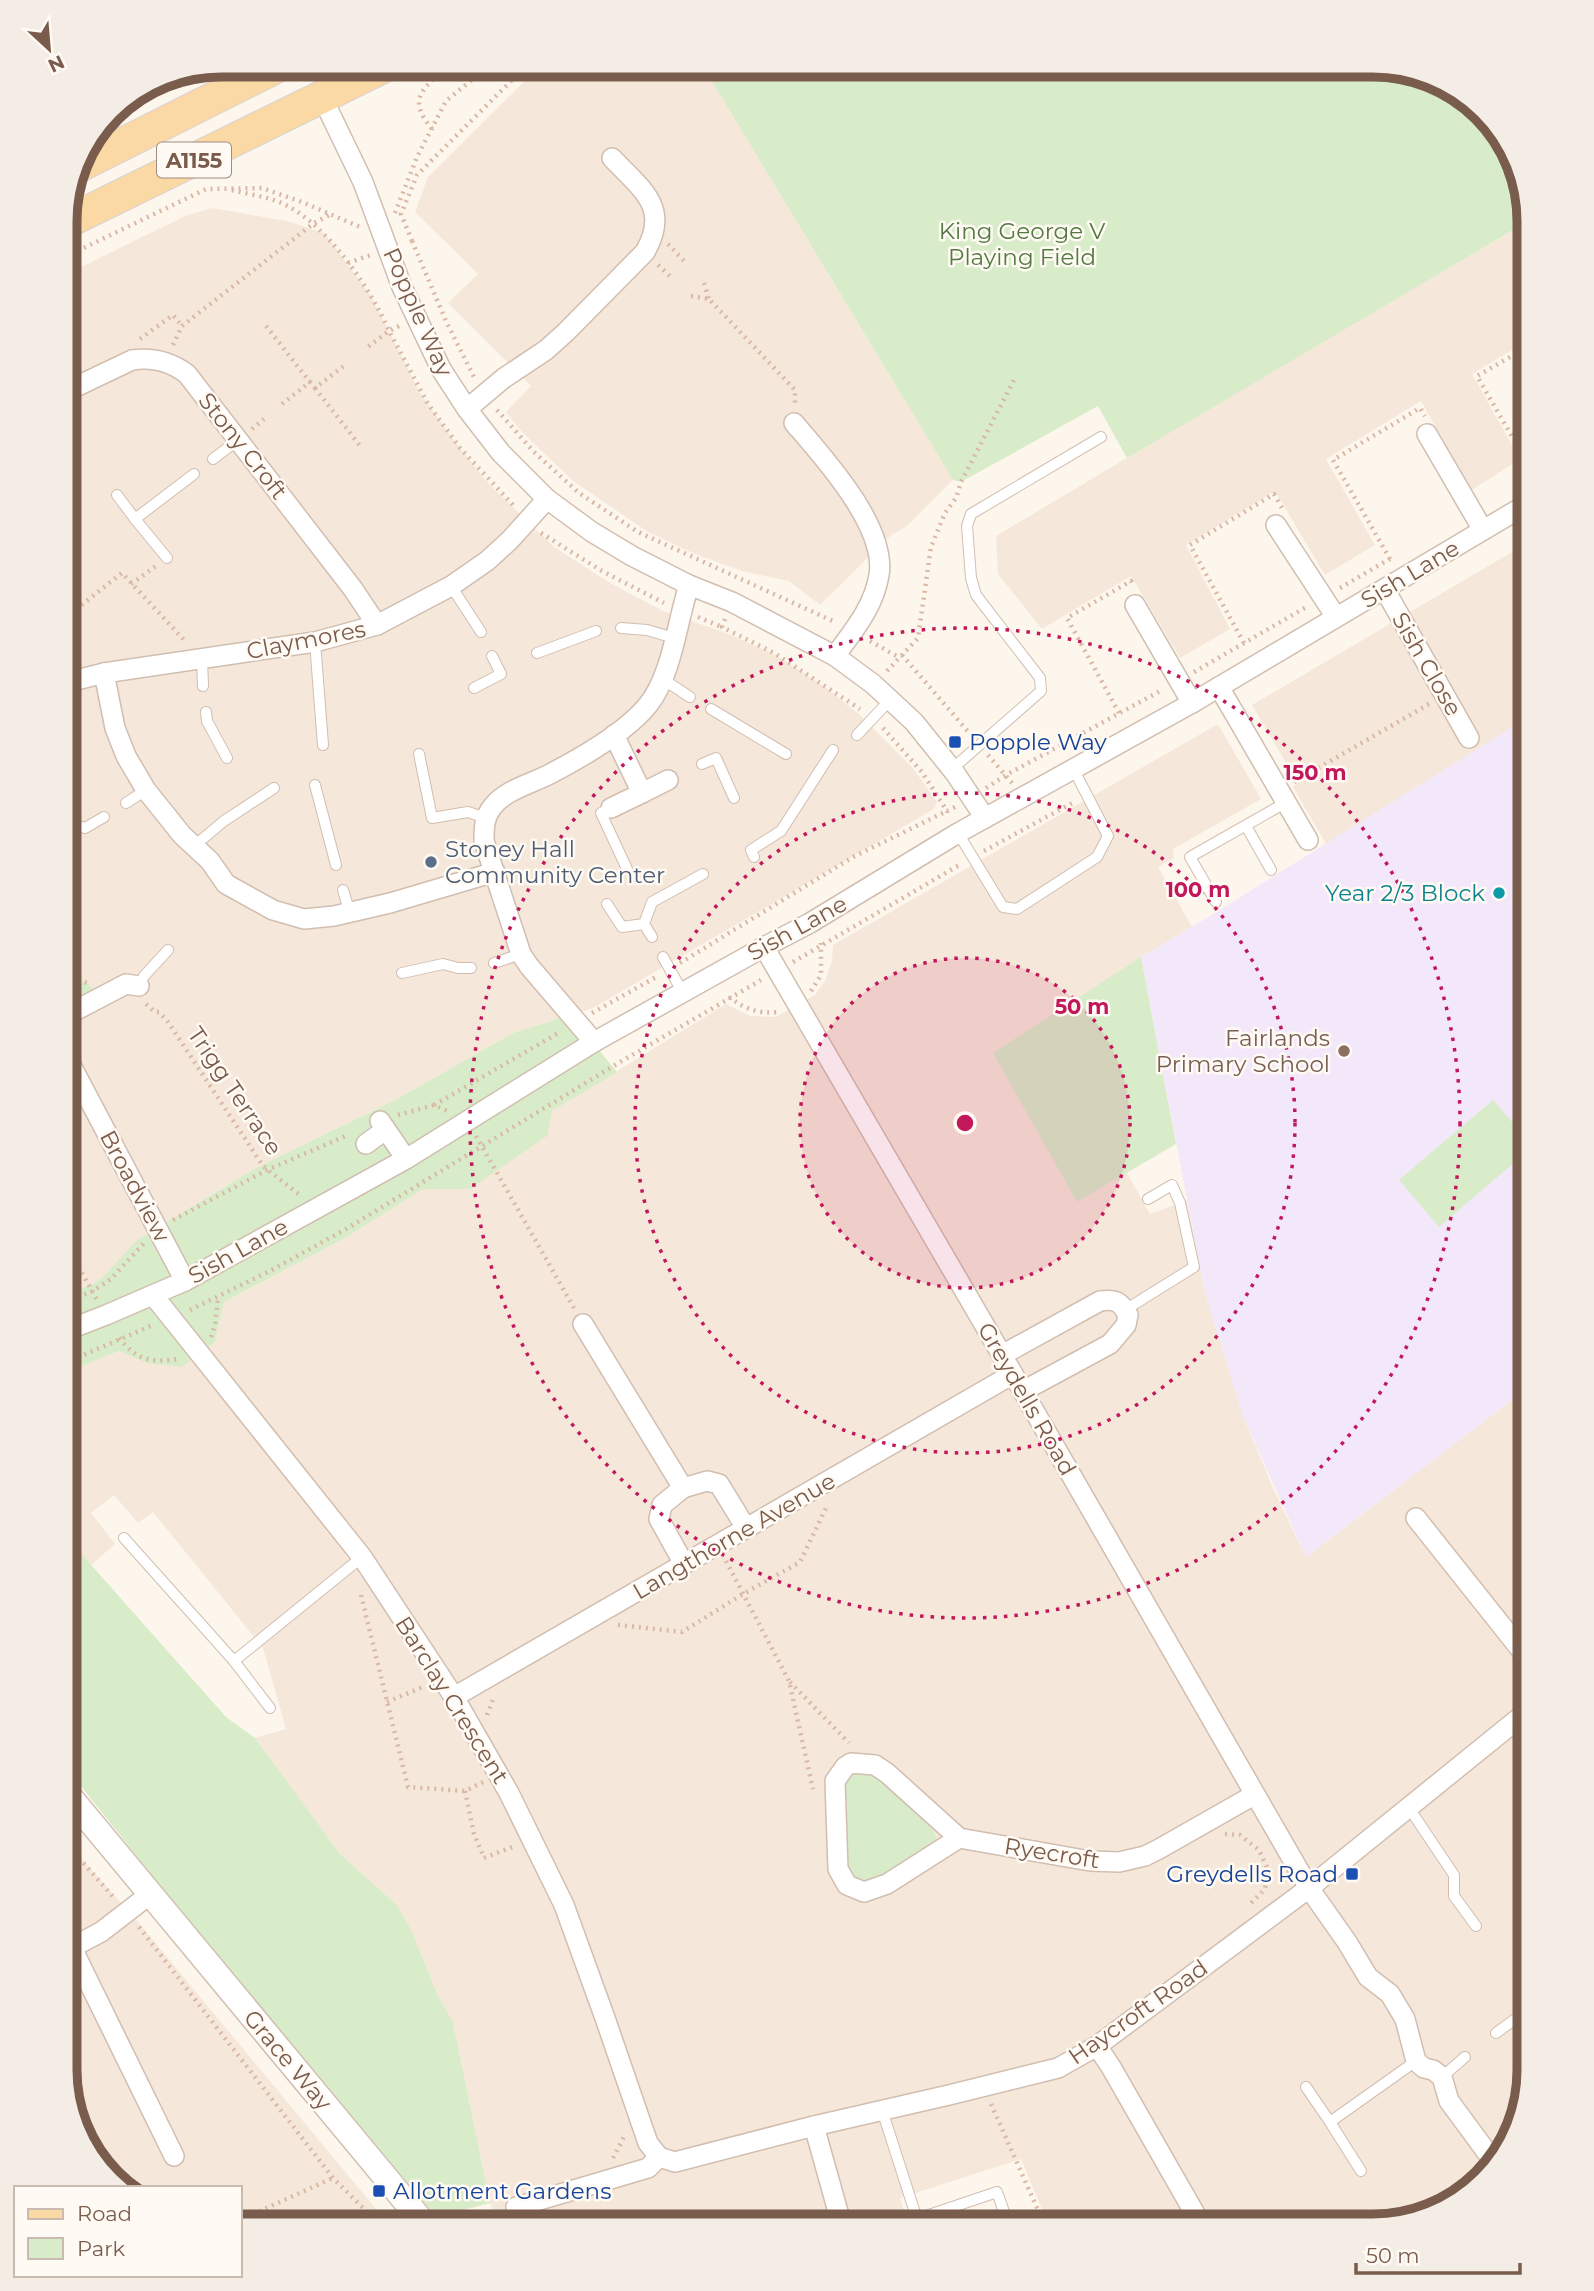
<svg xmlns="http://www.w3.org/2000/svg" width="1594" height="2291" font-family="Montserrat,sans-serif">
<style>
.residential{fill:#f5e8da}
.education{fill:#f3e8fa}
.green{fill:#d8ecc9}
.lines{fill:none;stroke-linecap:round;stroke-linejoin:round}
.service-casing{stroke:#d1beb0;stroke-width:12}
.minor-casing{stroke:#d1beb0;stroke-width:22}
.tertiary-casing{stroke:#d1beb0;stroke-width:27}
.primary-casing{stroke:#dad1cd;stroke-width:34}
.path{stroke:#d9b8a5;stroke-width:4.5;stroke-dasharray:2 5;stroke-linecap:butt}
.service{stroke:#fff;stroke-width:10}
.minor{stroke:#fff;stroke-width:19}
.tertiary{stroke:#fff;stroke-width:24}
.primary{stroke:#fbd9a5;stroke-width:32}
.ring{fill:none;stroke:#c2185b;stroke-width:3.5;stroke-dasharray:3.5 7}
.transit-dot{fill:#1a4fb4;stroke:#fffaf3;stroke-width:2.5}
.service-dot{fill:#5c6f8a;stroke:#fffaf3;stroke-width:2.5}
.culture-dot{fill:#0f9aa8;stroke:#fffaf3;stroke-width:2.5}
.education-dot{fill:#8d6e63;stroke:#fffaf3;stroke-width:2.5}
.labels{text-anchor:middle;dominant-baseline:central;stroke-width:5;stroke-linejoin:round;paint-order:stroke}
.shield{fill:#fffaf3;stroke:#a28b7f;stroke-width:2}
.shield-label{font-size:21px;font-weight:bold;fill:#7a5c4d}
.park-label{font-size:23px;fill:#537a41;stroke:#fffaf3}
.street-label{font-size:23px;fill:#7a5c4d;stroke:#fffaf3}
.transit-label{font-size:23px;fill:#164399;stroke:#fffaf3;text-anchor:start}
.service-label{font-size:23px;fill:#4e5e75;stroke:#fffaf3;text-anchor:start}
.culture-label{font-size:23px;fill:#0d838f;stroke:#fffaf3;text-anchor:end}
.education-label{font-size:23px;fill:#785e54;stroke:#fffaf3;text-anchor:end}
.rim{fill:none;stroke:#7a5c4d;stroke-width:9}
.centre{fill:#c2185b;stroke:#fffaf3;stroke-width:3.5}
.ring-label{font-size:21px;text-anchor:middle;font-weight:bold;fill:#c2185b;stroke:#fffaf3;stroke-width:5;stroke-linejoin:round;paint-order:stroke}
</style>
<rect width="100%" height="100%" fill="#fdf6ec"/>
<g class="residential">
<path d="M541 65H702L953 480 907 526 890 536 820 605 789 581 742 571 695 554 648 532 573 481 523 433 506 412 531 386 448 303 478 274 415 212 428 177Z"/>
<path d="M212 208 287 221 324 233 371 296 420 393 450 435 486 481 554 547 610 583 663 611 726 633 776 655 825 687 861 716 912 767 937 802 934 809 593 1008 513 1033 397 1099 254 1169 137 1240 118 1263 101 1279 90 1286 65 1296V275L185 216Z"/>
<path d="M1526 223 1529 229V340L1472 374 1520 459 1472 490 1421 401 1326 459 1375 545 1325 575 1275 491 1186 545 1230 629 1180 658 1131 576 1042 629 998 574 996 536 1326 339Z"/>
<path d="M1529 542V717L1326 844 1293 787 1298 783 1252 705Z"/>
<path d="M1218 724 1261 799 1173 849 1174 858 1158 867 1192 927 1141 957 1077 1201 1127 1173 1150 1214 1187 1200 1204 1289 1243 1416 1273 1488 1306 1557 1529 1387V2070L1508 2148 1451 2206 1373 2226H1049L1021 2159 900 2198 909 2226H499L490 2203 453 2022 438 1996 397 1905 341 1855 255 1738 286 1729 263 1648 153 1512 138 1523 114 1495 91 1513 115 1544 91 1565 77 1549 65 1559V1373L119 1351 146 1363 215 1342 224 1302 345 1238 423 1188 470 1189 552 1111 726 1004 750 1016 776 1017 815 995 825 981 832 961 833 945Z"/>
<path d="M65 1840 139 1923 390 2226H240V2188H125L85 2148 65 2070Z"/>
</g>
<path class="education" d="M1529 717V1387L1306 1557 1243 1416 1204 1289 1141 957 1192 927Z"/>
<g class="green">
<path d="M702 65H1383L1459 91 1509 143 1529 221V229L1525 223 1127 458 1098 406 961 482 953 480Z"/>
<path d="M1141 957 1176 1144 1077 1202 993 1053Z"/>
<path d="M65 975 87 983 96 992 65 1006Z"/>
<path d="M570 1015 617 1072 552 1111 547 1136 470 1189H423L345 1238 224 1302 215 1342 182 1367 146 1363 119 1351 65 1373V1296L93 1284 102 1278 137 1240 254 1169 397 1099 513 1033Z"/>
<path d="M1493 1100 1529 1142V1150L1439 1227 1399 1180Z"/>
<path d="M77 1549 226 1717 255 1738 341 1855 397 1905 411 1930 438 1996 453 2022 490 2203 436 2217 159 1884 65 1766V1559Z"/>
<path d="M854 1771C860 1772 870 1771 876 1774 889 1782 933 1824 937 1838L930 1847 872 1882 857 1880 847 1867 843 1787 845 1781Z"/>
</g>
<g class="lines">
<defs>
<g id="service">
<path d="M213 459 238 440"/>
<path d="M117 495 135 519"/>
<path d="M167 558 135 519 194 474"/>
<path d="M451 586 481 632"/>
<path d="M621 628 647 630 674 638"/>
<path d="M315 642 323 745"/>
<path d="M537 653 596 631"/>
<path d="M202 659 203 686"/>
<path d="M664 680 690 697"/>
<path d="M474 688 501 674 492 656"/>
<path d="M711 709 786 754"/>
<path d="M206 712 207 721 227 758"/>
<path d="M857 735 890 700"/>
<path d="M419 754 432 818 468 812 486 818"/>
<path d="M702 764 716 758 734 798"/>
<path d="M952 769 1041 691 1040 678 976 595 971 578 967 526 971 514 1101 437"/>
<path d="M315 785 336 865"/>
<path d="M126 803 146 790"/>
<path d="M611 808 601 813 627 869"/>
<path d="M65 822 85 828 104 817"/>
<path d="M1246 826 1271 870"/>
<path d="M958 833 1003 907 1017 909 1097 857 1108 836 1074 770"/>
<path d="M194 846 224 821 274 788"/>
<path d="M754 857 751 850 781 831 833 750"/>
<path d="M343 890 350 913"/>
<path d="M1216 902 1190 857 1285 803"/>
<path d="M607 904 622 927 644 924"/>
<path d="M652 937 644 924 652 902 703 874"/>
<path d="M663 957 683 993"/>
<path d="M494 963 521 954"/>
<path d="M402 973 443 964 458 968H471"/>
<path d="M139 986 144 976 168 950"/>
<path d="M1125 1310 1194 1267 1180 1203 1172 1185 1148 1199"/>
<path d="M124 1538 234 1661 270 1708"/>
<path d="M234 1661 362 1557"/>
<path d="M1409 1808 1454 1875V1896L1476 1926"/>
<path d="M1522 1955 1529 1964"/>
<path d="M1496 2033 1529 2009"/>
<path d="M1442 2077 1465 2057"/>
<path d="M1306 2087 1330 2122 1416 2061"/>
<path d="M882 2110 917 2219 997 2192 1009 2226"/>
<path d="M1330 2122 1361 2171"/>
<path d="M1441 2208 1446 2204"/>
<path d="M947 2209 954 2226"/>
<path d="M1399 2216 1401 2219"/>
</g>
<g id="minor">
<path d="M322 97 363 182 402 287 441 369 467 409 501 453 547 499 592 532 632 556 689 585 732 602 835 656 873 684 914 722 955 773 985 818"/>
<path d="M65 392 132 360C153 357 170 361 187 374L353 589 377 625"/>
<path d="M467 409 504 378 546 350 566 332 645 252C671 207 641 189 612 158"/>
<path d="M794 423C824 458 887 527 879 575 874 607 853 631 835 656"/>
<path d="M1427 434 1483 530"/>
<path d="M1276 525 1336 617"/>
<path d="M1385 590 1469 738"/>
<path d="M1135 605 1192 703"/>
<path d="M104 673 115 728 126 756 146 790 182 835 210 861 226 884 273 910 304 919 334 916 390 903 495 872"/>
<path d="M65 683 104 673 315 642 377 625 451 586 487 561 510 540 547 499"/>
<path d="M1219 687 1308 840"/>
<path d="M614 735 642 793 668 780"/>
<path d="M611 808 642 793"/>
<path d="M764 947 1013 1374 1309 1888 1347 1942 1368 1977 1390 1994 1405 2019 1416 2061 1424 2068 1433 2070 1442 2077 1449 2101 1494 2162"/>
<path d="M65 1016 126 984 139 986"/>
<path d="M594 1042 529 966 521 954 484 841C484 828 484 817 493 806 506 790 530 784 548 775 579 759 626 732 648 705 672 675 677 622 689 585"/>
<path d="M65 1054 185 1281"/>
<path d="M380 1121 406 1159"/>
<path d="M366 1144 385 1130"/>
<path d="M153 1295 362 1557 454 1697 509 1793 564 1905 605 2018 648 2143 659 2157"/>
<path d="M583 1324 683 1488 707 1481 719 1484 746 1528"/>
<path d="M65 1331 106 1315 185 1281 406 1159 594 1042 764 947 810 923 958 833 1192 703 1529 503"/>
<path d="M1002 1355 1100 1301C1116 1299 1120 1301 1128 1315L1126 1325 1110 1344 1023 1391"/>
<path d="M683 1488 662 1505 659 1519 684 1564"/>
<path d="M1416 1518 1529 1660"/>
<path d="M454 1697 1013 1374"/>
<path d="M959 1838 887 1773 875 1765 851 1763 845 1767 835 1781 838 1869 847 1885 864 1892 887 1884 959 1838 1090 1861 1119 1862 1145 1856 1159 1849 1254 1795"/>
<path d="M72 1948 174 2156"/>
<path d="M65 1951 101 1932 149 1895"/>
<path d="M1097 2046 1111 2067 1202 2226"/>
<path d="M814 2126 842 2226"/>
<path d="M659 2157 675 2162 814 2126 949 2095 1058 2068 1097 2046 1309 1888 1529 1710"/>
<path d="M516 2207 648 2168 659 2157"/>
</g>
<path id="tertiary" d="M65 1791 426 2226"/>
<g id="primary">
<path d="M75 168 280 65"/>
<path d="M65 223 387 65"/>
</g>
</defs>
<use href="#service" class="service-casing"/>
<use href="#minor" class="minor-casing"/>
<use href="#tertiary" class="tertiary-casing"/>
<use href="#primary" class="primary-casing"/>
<g class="path">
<path d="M169 75 179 82"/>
<path d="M179 88V82L182 72"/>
<path d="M432 129C405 97 425 87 450 65"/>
<path d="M232 190C247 194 264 196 279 202 324 220 370 287 389 331L365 349"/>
<path d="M395 213 417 157 446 101 490 65"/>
<path d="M412 241 446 321 474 377"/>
<path d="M412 241 401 214 417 175 527 65"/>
<path d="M668 244 687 264"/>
<path d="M65 257 206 189 262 188 302 202 360 227"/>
<path d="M348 263 371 255"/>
<path d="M658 265 672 278"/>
<path d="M704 283 709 299"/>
<path d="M691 296 709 299 795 390V406"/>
<path d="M266 326 310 382"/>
<path d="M399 326 389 331 428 404 460 448 515 507"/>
<path d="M140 339 173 315 182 326"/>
<path d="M173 345 182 326 314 223 329 215"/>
<path d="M315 388 361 447"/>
<path d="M282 404 310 382 315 388 345 365"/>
<path d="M497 410 533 451 579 493 638 532 835 622"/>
<path d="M252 429 264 419"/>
<path d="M1529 466 1477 376 1529 346"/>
<path d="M1518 484 1529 477"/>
<path d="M541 533 602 571 664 603"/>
<path d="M1390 559 1333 460 1420 408 1425 416"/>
<path d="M131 584 156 566"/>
<path d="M1340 588 1393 557"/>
<path d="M698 617 722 627"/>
<path d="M65 618 122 573 186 642"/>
<path d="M725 619 722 627 774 653 860 709"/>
<path d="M870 641 900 658"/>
<path d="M1244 643 1190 545 1274 494 1282 508"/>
<path d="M902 655 971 735"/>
<path d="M887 671 918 638 931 547 945 513 956 498 961 482 1014 380"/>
<path d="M1194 672 1308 606"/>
<path d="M1119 713 1067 618 1131 581 1133 585"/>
<path d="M883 728 922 772 947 811 955 807"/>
<path d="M988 755 1012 783"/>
<path d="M1294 782 1429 704"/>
<path d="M986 788 1006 775 1162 690"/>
<path d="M984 851 1074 802"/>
<path d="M793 962 961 864"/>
<path d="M680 963 853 857 947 811"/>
<path d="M65 975 87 983"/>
<path d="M811 991 821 975V943"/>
<path d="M729 997C745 1009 758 1014 779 1012"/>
<path d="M1525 1003 1529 999"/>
<path d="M146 1004 155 1012H159L168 1022 263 1166 301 1196"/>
<path d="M592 1013 658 976"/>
<path d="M434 1105 560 1032"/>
<path d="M398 1115 434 1105 447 1111"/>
<path d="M476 1136 574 1308"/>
<path d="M173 1220 267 1170 348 1135"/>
<path d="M65 1242 97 1300"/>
<path d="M65 1303 93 1291 111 1279 145 1242"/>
<path d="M190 1310 270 1271 346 1229 615 1065 761 980"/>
<path d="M211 1337 215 1325 218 1298"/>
<path d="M119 1338C137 1360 150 1363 178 1359"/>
<path d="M65 1363 153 1325"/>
<path d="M726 1561 789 1681 813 1789"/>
<path d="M361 1595 408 1787 465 1791 483 1782"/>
<path d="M618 1625 682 1632 743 1594 800 1562 827 1506"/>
<path d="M790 1682 849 1743"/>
<path d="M387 1702 425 1686"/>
<path d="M487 1715 494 1697"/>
<path d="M465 1791 474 1834 484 1858 515 1846"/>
<path d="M1225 1834 1240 1835 1259 1850 1268 1870 1265 1889 1249 1905"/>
<path d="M65 1842 115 1899"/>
<path d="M139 1927 333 2178 381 2226"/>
<path d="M991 2104 1045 2226"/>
<path d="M613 2158 625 2135"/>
<path d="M240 2220 333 2178"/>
<path d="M493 2226 502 2217"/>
</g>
<use href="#service" class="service"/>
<use href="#minor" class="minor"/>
<use href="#tertiary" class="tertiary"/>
<use href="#primary" class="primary"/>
</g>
<circle cx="965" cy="1123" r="165" fill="#c2185b" fill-opacity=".12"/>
<g class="ring">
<circle cx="965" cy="1123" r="165"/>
<circle cx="965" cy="1123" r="330"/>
<circle cx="965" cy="1123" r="495"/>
</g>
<g class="transit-dot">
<rect x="948" y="735" width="14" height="14" rx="3.5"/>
<rect x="1345" y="1867" width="14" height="14" rx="3.5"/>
<rect x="372" y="2184" width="14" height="14" rx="3.5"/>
</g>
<circle class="service-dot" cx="431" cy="862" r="7"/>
<circle class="culture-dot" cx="1499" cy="893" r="7"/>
<circle class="education-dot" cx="1344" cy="1051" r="7"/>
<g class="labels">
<rect class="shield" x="157" y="142.5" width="74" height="35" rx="5"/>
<g class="shield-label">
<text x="194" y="160">A1155</text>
</g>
<g class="park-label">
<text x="1022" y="231">King George V<tspan x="1022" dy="26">Playing Field</tspan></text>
</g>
<g class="street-label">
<text transform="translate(418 312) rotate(66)">Popple Way</text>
<text transform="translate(243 446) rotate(52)">Stony Croft</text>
<text transform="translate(1410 574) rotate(-31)">Sish Lane</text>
<text transform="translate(306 640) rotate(-11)">Claymores</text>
<text transform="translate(1427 664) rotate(60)">Sish Close</text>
<text transform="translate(797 928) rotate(-29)">Sish Lane</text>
<text transform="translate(235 1091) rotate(56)">Trigg Terrace</text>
<text transform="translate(135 1186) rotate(62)">Broadview</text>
<text transform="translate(238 1251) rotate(-29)">Sish Lane</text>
<text transform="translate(1027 1399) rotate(60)">Greydells Road</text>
<text transform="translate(734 1536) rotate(-30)">Langthorne Avenue</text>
<text transform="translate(452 1700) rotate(58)">Barclay Crescent</text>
<text transform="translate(1052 1853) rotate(9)">Ryecroft</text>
<text transform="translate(1138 2012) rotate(-35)">Haycroft Road</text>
<text transform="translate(288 2060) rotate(50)">Grace Way</text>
</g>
<g class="transit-label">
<text x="969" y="742">Popple Way</text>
<text x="1338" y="1874" text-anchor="end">Greydells Road</text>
<text x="393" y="2191">Allotment Gardens</text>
</g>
<g class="service-label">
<text x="445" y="849">Stoney Hall<tspan x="445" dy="26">Community Center</tspan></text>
</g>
<g class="culture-label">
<text x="1485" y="893">Year 2/3 Block</text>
</g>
<g class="education-label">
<text x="1330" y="1038">Fairlands<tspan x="1330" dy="26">Primary School</tspan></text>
</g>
</g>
<path d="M0 0H1594V2291H0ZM221 77H1373A144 144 0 0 1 1517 221V2070A144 144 0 0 1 1373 2214H221A144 144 0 0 1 77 2070V221A144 144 0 0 1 221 77Z" fill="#f4ede6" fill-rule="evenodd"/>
<path class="rim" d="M221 77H1373A144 144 0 0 1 1517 221V2070A144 144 0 0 1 1373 2214H221A144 144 0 0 1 77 2070V221A144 144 0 0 1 221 77Z"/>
<circle cx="965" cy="1123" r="10" class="centre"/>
<g class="ring-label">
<text x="1315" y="780">150 m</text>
<text x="1198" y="897">100 m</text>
<text x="1082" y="1014">50 m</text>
</g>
<rect x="14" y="2186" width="228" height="91" fill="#fffaf3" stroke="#cabbb1" stroke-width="2"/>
<rect x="28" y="2209" width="35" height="10" fill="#fbd9a5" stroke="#cabbb1" stroke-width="2"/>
<text x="77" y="2221" font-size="21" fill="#7a5c4d">Road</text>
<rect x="28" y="2238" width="35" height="21" fill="#d8ecc9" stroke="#cabbb1" stroke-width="2"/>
<text x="77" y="2256" font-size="21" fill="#7a5c4d">Park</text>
<g transform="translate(49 49) rotate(154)" stroke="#fffaf3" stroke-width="5" paint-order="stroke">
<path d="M0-5L12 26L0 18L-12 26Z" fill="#7a5c4d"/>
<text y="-10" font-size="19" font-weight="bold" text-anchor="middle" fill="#7a5c4d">N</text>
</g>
<path d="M1356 2263v10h164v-10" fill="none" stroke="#7a5c4d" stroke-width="3.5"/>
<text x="1366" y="2263" font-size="21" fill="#7a5c4d" stroke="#fffaf3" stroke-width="5" paint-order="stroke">50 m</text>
</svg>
